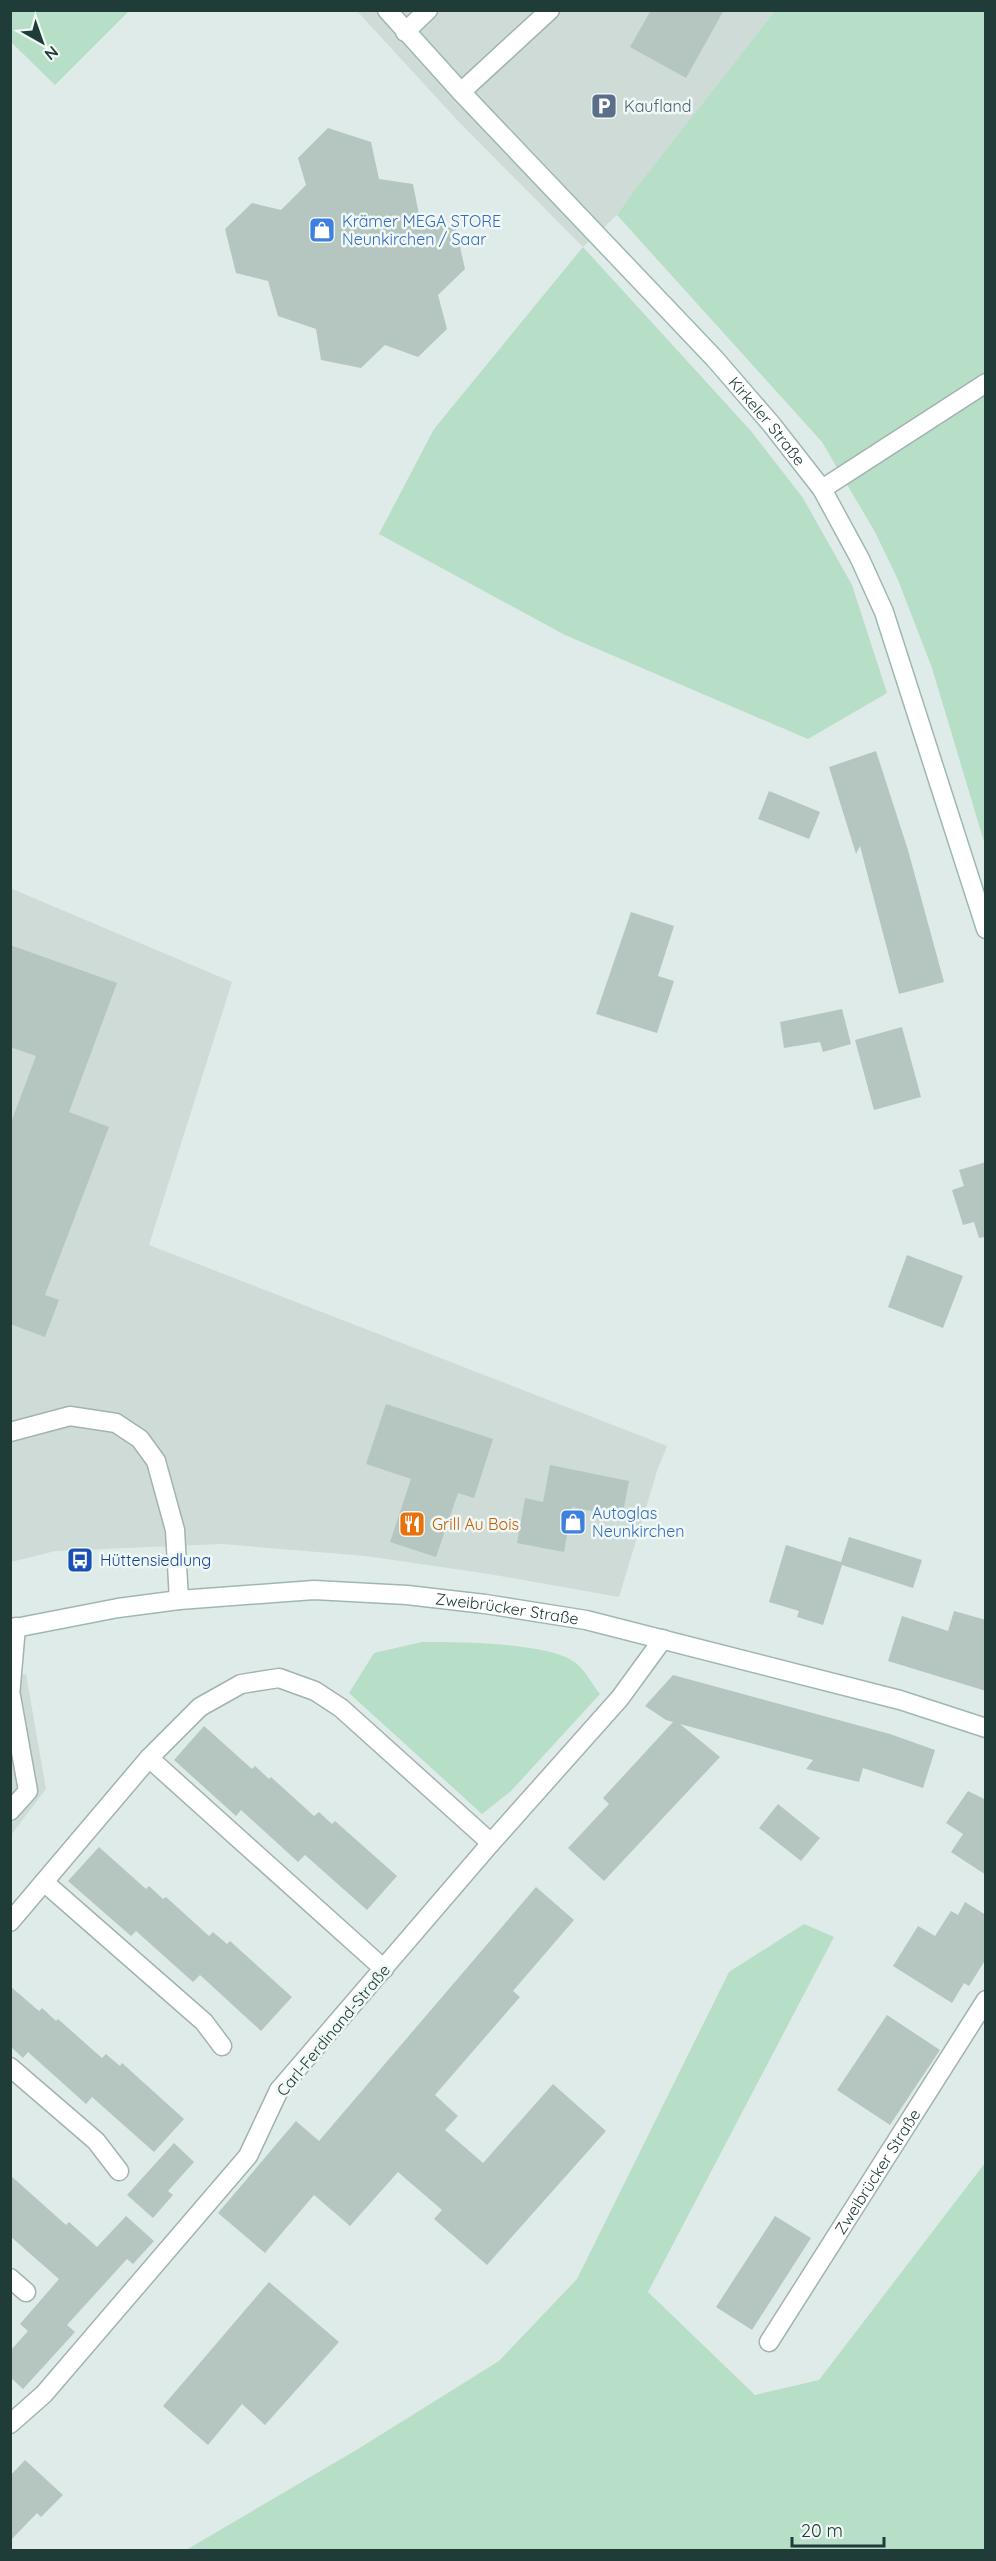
<svg xmlns="http://www.w3.org/2000/svg" width="996" height="2561" font-family="Quicksand,sans-serif">
<style>
.built{fill:#cedbd7}
.green{fill:#b7dec6}
.building{fill:#b5c6c1}
.lines{fill:none;stroke-linecap:round;stroke-linejoin:round}
.service-casing{stroke:#a2b3b0;stroke-width:21}
.minor-casing{stroke:#a2b3b0;stroke-width:21}
.secondary-casing{stroke:#9eb8b1;stroke-width:21}
.service{stroke:#fff;stroke-width:18}
.minor{stroke:#fff;stroke-width:18}
.secondary{stroke:#fff;stroke-width:18}
.labels{text-anchor:middle;dominant-baseline:central;stroke-width:5;stroke-linejoin:round;paint-order:stroke}
.service-label{font-size:16px;fill:#4e5e75;stroke:#f0f8f5;text-anchor:start}
.shop-label{font-size:16px;fill:#366cbe;stroke:#f0f8f5;text-anchor:start}
.street-label{font-size:16px;fill:#203c38;stroke:#f0f8f5}
.food-label{font-size:16px;fill:#c56008;stroke:#f0f8f5;text-anchor:start}
.transit-label{font-size:16px;fill:#164399;stroke:#f0f8f5;text-anchor:start}
</style>
<rect width="100%" height="100%" fill="#dfebe8"/>
<g class="built">
<path d="M357 11H775L636 188 617 215 583 247 458 121Z"/>
<path d="M10 888 232 982 149 1245 667 1446 657 1471 619 1597 489 1574 366 1556 222 1544 55 1551 11 1562Z"/>
<path d="M26 1674 46 1789 11 1835V1678Z"/>
</g>
<g class="green">
<path d="M10 11 11 10 129 11 55 85 11 42Z"/>
<path d="M775 11H985V845L932 668 898 580 875 532 822 442 617 215 636 188Z"/>
<path d="M583 247 751 431 803 498 852 585 887 693 808 739 565 635 379 534 434 429Z"/>
<path d="M422 1642C456 1642 553 1642 577 1664 586 1672 592 1684 600 1694L511 1791 482 1814 349 1693 374 1653Z"/>
<path d="M804 1924 834 1937 648 2292 755 2395 819 2380 985 2163V2550H186L358 2449 499 2361 577 2279 729 1972Z"/>
</g>
<g class="building">
<path d="M651 10H724L686 78 630 47Z"/>
<path d="M328 128 371 142 379 179 413 184 420 220 456 229 465 269 438 295 447 329 418 357 385 345 361 368 321 360 316 329 278 316 268 281 236 273 225 229 252 203 281 210 306 185 298 158Z"/>
<path d="M876 751 908 850 944 982 899 994 860 846 856 854 829 767Z"/>
<path d="M769 791 820 812 809 839 758 819Z"/>
<path d="M631 912 674 926 658 976 674 981 657 1033 596 1014Z"/>
<path d="M10 945 117 983 69 1112 109 1127 45 1295 59 1300 45 1337 10 1324V1125L36 1056 10 1047Z"/>
<path d="M842 1009 851 1044 823 1052 820 1042 784 1048 780 1022Z"/>
<path d="M902 1027 921 1097 874 1110 855 1040Z"/>
<path d="M986 1162V1237L979 1238 974 1222 963 1225 952 1190 964 1186 959 1170Z"/>
<path d="M907 1255 963 1276 943 1328 888 1307Z"/>
<path d="M386 1404 493 1439 474 1498 458 1493 436 1557 390 1542 411 1479 366 1464Z"/>
<path d="M550 1465 629 1481 622 1517 572 1507 564 1552 517 1543 525 1498 543 1502Z"/>
<path d="M849 1537 922 1560 913 1588 842 1565 823 1625 797 1617 799 1611 769 1602 786 1545 841 1562Z"/>
<path d="M954 1611 986 1620V1691L888 1661 902 1616 948 1631Z"/>
<path d="M673 1675 890 1734 935 1750 923 1788 863 1768 859 1782 806 1769 813 1760 680 1724 720 1757 604 1881 568 1848 609 1804 603 1798 673 1722 666 1720 645 1706Z"/>
<path d="M204 1726 252 1769 255 1766 269 1779 271 1777 314 1816 319 1812 332 1824 335 1821 397 1876 367 1910 305 1855 298 1862 241 1810 236 1816 174 1760Z"/>
<path d="M968 1791 986 1800V1875L951 1852 963 1834 946 1823Z"/>
<path d="M778 1804 820 1838 801 1861 759 1828Z"/>
<path d="M99 1847 146 1889 149 1886 163 1899 166 1897 209 1936 213 1932 227 1944 230 1941 292 1997 261 2031 200 1975 193 1982 136 1931 131 1936 68 1881Z"/>
<path d="M536 1887 574 1920 513 1991 520 1997 435 2095 458 2116 445 2130 483 2163 553 2084 606 2131 487 2265 434 2219 442 2210 398 2172 350 2226 314 2195 265 2253 218 2213 296 2121 319 2141Z"/>
<path d="M965 1902 986 1915V1959L969 1986 964 1983 952 2003 893 1966 918 1926 935 1936 951 1911 958 1915Z"/>
<path d="M10 1986 39 2011 42 2008 56 2021 58 2019 102 2058 106 2054 120 2066 122 2063 184 2119 154 2152 92 2097 86 2104 28 2052 23 2058 10 2046Z"/>
<path d="M887 2015 940 2050 890 2125 837 2090Z"/>
<path d="M174 2143 194 2162 168 2191 173 2195 153 2218 127 2195Z"/>
<path d="M10 2175 66 2225 69 2222 97 2247 126 2216 154 2241 133 2264 127 2259 67 2325 75 2332 23 2389 10 2377V2351L28 2331 20 2324 59 2279 10 2236Z"/>
<path d="M775 2216 811 2238 752 2330 716 2307Z"/>
<path d="M269 2282 339 2342 265 2425 242 2404 208 2445 163 2406Z"/>
<path d="M25 2460 63 2495 41 2517 37 2513 10 2541V2476Z"/>
</g>
<g class="lines">
<defs>
<g id="service">
<path d="M405 32 428 10"/>
<path d="M461 92 550 10"/>
<path d="M822 489 986 383"/>
<path d="M10 1432 70 1416 116 1423 140 1439 156 1461 175 1530 179 1600"/>
<path d="M10 1696 16 1627"/>
<path d="M10 1811 28 1791 11 1696"/>
<path id="s1" d="M769 2342 986 2000"/>
<path d="M10 2424 44 2394 248 2156 279 2090"/>
</g>
<g id="minor">
<path d="M149 1758 384 1969"/>
<path d="M44 1882 204 2022 222 2046"/>
<path d="M10 1922 149 1758 200 1707 241 1684 279 1678 315 1691 341 1708 491 1843"/>
<path d="M10 2067 96 2141 119 2171"/>
<path d="M279 2090 491 1843 620 1698 663 1639"/>
<path d="M10 2278 26 2292"/>
</g>
<g id="secondary">
<path id="s2" d="M387 10 461 92 715 359 772 425 822 489 860 559 884 612 986 929"/>
<path id="s3" d="M10 1629 118 1608 179 1600 314 1590 407 1595 485 1604 586 1620 900 1700 986 1728"/>
</g>
</defs>
<use href="#service" class="service-casing"/>
<use href="#minor" class="minor-casing"/>
<use href="#secondary" class="secondary-casing"/>
<use href="#service" class="service"/>
<use href="#minor" class="minor"/>
<use href="#secondary" class="secondary"/>
</g>
<defs>
<symbol id="parking-square" viewBox="-11 -11 22 22"><rect x="-9" y="-9" width="18" height="18" rx="4" fill="#5c6f8a" stroke="#f0f8f5"/><path d="M-3.5-5.5H1a3.5 3.5 0 0 1 0 7H-1V5.5H-3.5ZM-1-3.4V-.6H.8a1.4 1.4 0 0 0 0-2.8Z" fill="#fff"/></symbol>
<symbol id="shop-square" viewBox="-11 -11 22 22"><rect x="-9" y="-9" width="18" height="18" rx="4" fill="#3f7fe0" stroke="#f0f8f5"/><path d="M-5-2.5h2.3a2.7 3.5 0 0 1 5.4 0H5L5.5 6h-11ZM-1.5-2.5h3a1.5 2.3 0 0 0-3 0Z" fill="#fff"/></symbol>
<symbol id="restaurant-square" viewBox="-11 -11 22 22"><rect x="-9" y="-9" width="18" height="18" rx="4" fill="#e8710a" stroke="#f0f8f5"/><path d="M-5-6h1v4h1v-4h1v4h1v-4h1v5L-1.5 .5V6h-2V.5L-5-1ZM5-6V6H3V1.5H1.5Q1.5-4 5-6Z" fill="#fff"/></symbol>
<symbol id="bus-square" viewBox="-11 -11 22 22"><rect x="-9" y="-9" width="18" height="18" rx="4" fill="#1a4fb4" stroke="#f0f8f5"/><path d="M-5-6H5V4H4V6H2V4H-2V6H-4V4H-5ZM-3.5-4V0h7V-4ZM-3.5 1.2v1.5H-2V1.2ZM2 1.2v1.5H3.5V1.2Z" fill="#fff"/></symbol>
</defs>
<g fill-rule="evenodd">
<use href="#parking-square" x="589" y="91" width="30" height="30"/>
<use href="#shop-square" x="307" y="215" width="30" height="30"/>
<use href="#shop-square" x="558" y="1507" width="30" height="30"/>
<use href="#restaurant-square" x="397" y="1509" width="30" height="30"/>
<use href="#bus-square" x="65" y="1545" width="30" height="30"/>
</g>
<g class="labels">
<g class="service-label">
<text x="624" y="106">Kaufland</text>
</g>
<g class="shop-label">
<text x="342" y="221">Krämer MEGA STORE<tspan x="342" dy="18">Neunkirchen / Saar</tspan></text>
<text x="592" y="1513">Autoglas<tspan x="592" dy="18">Neunkirchen</tspan></text>
</g>
<g class="street-label">
<text stroke="none"><textPath href="#s2" startOffset="560">Kirkeler Straße</textPath></text>
<text stroke="none"><textPath href="#s3" startOffset="501">Zweibrücker Straße</textPath></text>
<text transform="translate(333 2030) rotate(-50)">Carl-Ferdinand-Straße</text>
<text stroke="none"><textPath href="#s1" startOffset="202">Zweibrücker Straße</textPath></text>
</g>
<g class="food-label">
<text x="432" y="1524">Grill Au Bois</text>
</g>
<g class="transit-label">
<text x="100" y="1560">Hüttensiedlung</text>
</g>
</g>
<rect width="996" height="2561" fill="none" stroke="#203c38" stroke-width="24"/>
<g transform="translate(42 42) rotate(140)" stroke="#f0f8f5" stroke-width="4.5" paint-order="stroke">
<path d="M0-4.5L10 22L0 15L-10 22Z" fill="#203c38"/>
<text y="-9" font-size="16" font-weight="bold" text-anchor="middle" fill="#203c38">N</text>
</g>
<path d="M792 2537v9h92v-9" fill="none" stroke="#203c38" stroke-width="3"/>
<text x="801" y="2537" font-size="18" fill="#203c38" stroke="#f0f8f5" stroke-width="4.5" paint-order="stroke">20 m</text>
</svg>
